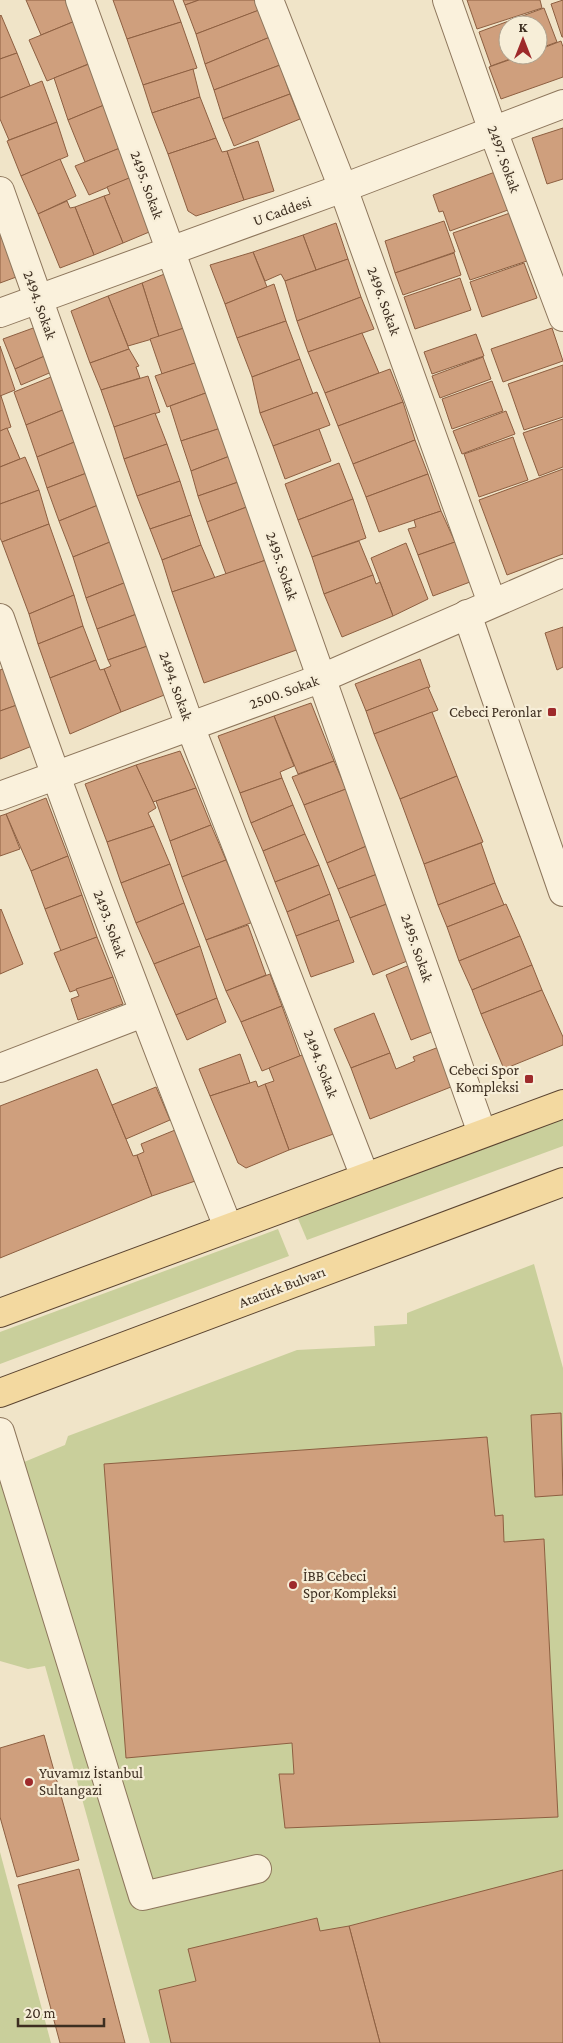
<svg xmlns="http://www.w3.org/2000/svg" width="563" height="2043" font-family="'Crimson Pro',serif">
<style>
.green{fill:#c9cf9b}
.building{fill:#cf9f7d;stroke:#8d5f41}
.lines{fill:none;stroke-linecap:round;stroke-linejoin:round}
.minor-casing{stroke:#8d765c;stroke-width:30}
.major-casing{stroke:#5b4430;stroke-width:30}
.minor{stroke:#faf1dc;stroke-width:28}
.major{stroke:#f3d9a0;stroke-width:28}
.poi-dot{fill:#9e2a2b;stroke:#f7eed8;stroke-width:2}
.labels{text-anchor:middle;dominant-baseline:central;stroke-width:4.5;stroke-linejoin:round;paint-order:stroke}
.street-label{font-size:15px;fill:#3d2e20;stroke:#f7eed8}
.poi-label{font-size:15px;fill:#3d2e20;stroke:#f7eed8;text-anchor:end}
</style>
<rect width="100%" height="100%" fill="#f0e4c8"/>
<g class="green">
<path d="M563 1115V1146L307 1240 296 1214Z"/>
<path d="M278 1229 289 1256 0 1364V1332Z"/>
<path d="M534 1264 563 1368V2043H150L45 1666 28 1669 0 1661V1472L65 1445 68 1436 297 1350 375 1346 374 1326 407 1324V1313Z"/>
<path d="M0 1852 51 2043H0Z"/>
</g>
<g class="building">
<path d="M26 0H74L80 19 41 35Z"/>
<path d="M113 0H173L181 22 127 39Z"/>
<path d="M183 0H199L185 5Z"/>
<path d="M199 0H262L265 8 196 34 185 5Z"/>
<path d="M467 0H540L542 8 477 29Z"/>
<path d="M563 0V37H562L551 4Z"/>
<path d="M544 8 557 42 538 49V25H508V55H521L491 66 479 32Z"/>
<path d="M259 10 270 37 205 64 196 34Z"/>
<path d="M1 15 17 53 0 59V16Z"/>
<path d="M80 19 98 60 47 81 29 40Z"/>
<path d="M181 22 197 68 143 85 127 39Z"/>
<path d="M270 37 280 65 214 90 205 64Z"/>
<path d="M561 41 563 47V77L501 99 489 67 523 55H538V50Z"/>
<path d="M17 53 30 86 0 98V59Z"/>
<path d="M94 62 109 103 68 120 54 78Z"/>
<path d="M280 65 290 94 223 119 214 90Z"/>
<path d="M193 69 200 97 152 113 143 85Z"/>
<path d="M42 81 57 122 9 140 0 119V98Z"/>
<path d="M290 94 300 119 234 146 223 119Z"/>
<path d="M200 97 216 138 168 154 152 113Z"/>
<path d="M109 103 125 146 85 162 68 120Z"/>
<path d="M57 122 68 156 21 176 7 141Z"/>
<path d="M563 128V179L547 184 532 138Z"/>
<path d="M216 138 222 152 227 151 244 200 196 216 188 211 168 154Z"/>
<path d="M258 141 274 191 244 200 227 151Z"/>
<path d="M125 146 137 175 89 195 75 166Z"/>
<path d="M60 159 76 196 38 214 21 176Z"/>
<path d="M495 172 508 210 450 231 443 211 439 212 433 195Z"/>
<path d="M134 176 154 230 123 243 104 196 110 194 107 187Z"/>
<path d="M104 196 123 243 94 255 75 207Z"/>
<path d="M67 201 70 208 75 207 94 255 60 268 38 214Z"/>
<path d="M510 213 527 261 470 280 453 233Z"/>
<path d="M444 221 455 252 395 273 385 241Z"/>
<path d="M336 223 348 259 316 270 303 235Z"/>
<path d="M1 233 19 276 0 283V234Z"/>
<path d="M303 235 316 270 285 281 281 274 265 281 253 252Z"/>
<path d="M253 252 267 287 225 304 210 265Z"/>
<path d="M454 253 461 275 403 295 395 273Z"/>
<path d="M348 259 361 297 297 321 285 281Z"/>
<path d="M524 263 537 298 482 317 470 282Z"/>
<path d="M172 271 190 326 159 337 142 283Z"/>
<path d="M460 278 471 310 415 329 404 297Z"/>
<path d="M142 283 159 337 128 346 108 296Z"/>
<path d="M274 284 286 321 237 338 225 304Z"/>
<path d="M108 296 129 349 90 363 71 311Z"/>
<path d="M361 297 374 329 308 352 297 321Z"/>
<path d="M286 321 300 359 252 377 237 338Z"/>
<path d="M190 326 204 360 162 374 150 339Z"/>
<path d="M36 327 47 355 15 369 3 339Z"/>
<path d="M552 328 563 361 503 382 491 349Z"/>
<path d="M362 333 379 373 325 393 308 352Z"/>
<path d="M476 334 484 356 432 374 424 352Z"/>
<path d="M0 346 15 390 0 396Z"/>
<path d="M129 349 139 366 136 367 140 378 101 390 90 363Z"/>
<path d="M47 355 54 371 21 385 15 369Z"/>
<path d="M483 357 491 379 440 398 432 376Z"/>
<path d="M300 359 313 394 260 413 252 377Z"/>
<path d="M204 360 214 390 167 407 155 376Z"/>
<path d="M563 365V417L524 430 508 384Z"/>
<path d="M390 369 403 402 338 426 325 393Z"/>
<path d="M56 375 70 407 26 425 14 392Z"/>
<path d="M148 376 160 412 114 427 101 390Z"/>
<path d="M492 381 503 411 452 429 442 399Z"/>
<path d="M214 390 227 426 181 441 170 406Z"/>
<path d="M317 392 330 425 273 446 260 413Z"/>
<path d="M1 396 11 427 0 431V396Z"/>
<path d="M403 402 415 440 353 464 338 426Z"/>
<path d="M70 407 82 439 37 457 26 425Z"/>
<path d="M506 411 515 434 462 454 453 431Z"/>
<path d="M155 413 167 444 124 459 114 427Z"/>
<path d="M563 419V467L539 476 523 433Z"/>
<path d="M227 426 235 454 191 471 181 441Z"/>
<path d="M7 428 20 459 0 467V431Z"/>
<path d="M319 429 331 461 285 479 273 446Z"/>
<path d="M513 437 528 480 479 497 464 454Z"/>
<path d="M82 439 92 471 47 488 37 457Z"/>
<path d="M415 440 428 474 366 497 353 464Z"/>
<path d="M167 444 180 481 137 496 124 459Z"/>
<path d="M235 454 244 480 198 496 191 471Z"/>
<path d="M25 457 39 490 0 504V467Z"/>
<path d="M339 463 353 499 298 520 285 484Z"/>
<path d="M563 469V554L507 575 479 500Z"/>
<path d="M92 471 103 503 59 521 47 488Z"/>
<path d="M428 474 441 511 379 532 366 497Z"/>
<path d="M244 480 252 505 207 522 198 496Z"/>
<path d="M180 481 191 515 150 529 137 496Z"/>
<path d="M39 490 49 524 2 542 0 538V504Z"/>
<path d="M353 499 366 538 312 557 298 520Z"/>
<path d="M103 503 115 540 73 557 59 521Z"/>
<path d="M252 505 266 560 226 574 207 522Z"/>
<path d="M441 511 455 542 418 555 408 529 416 527 414 520Z"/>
<path d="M191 515 201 545 162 560 150 529Z"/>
<path d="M49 524 74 595 29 614 2 542Z"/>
<path d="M115 540 129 581 86 598 73 557Z"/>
<path d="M359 541 373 575 324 594 312 557Z"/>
<path d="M455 542 470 582 433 596 418 555Z"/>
<path d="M406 543 428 599 393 616 371 558Z"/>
<path d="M201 545 215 578 172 592 162 560Z"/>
<path d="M266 560 302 648 204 683 172 592Z"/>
<path d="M373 575 376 584 380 582 393 616 342 637 324 594Z"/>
<path d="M129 581 142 612 97 629 86 598Z"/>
<path d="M74 595 83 626 38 644 29 614Z"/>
<path d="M142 612 153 644 108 660 97 629Z"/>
<path d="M83 626 96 660 50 678 38 644Z"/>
<path d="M563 627V667L557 670 545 633Z"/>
<path d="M153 644 172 692 121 712 104 669 111 666 108 660Z"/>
<path d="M420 659 430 687 366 711 355 684Z"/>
<path d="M96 660 100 670 104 669 121 712 70 734 50 678Z"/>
<path d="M5 668 17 705 0 711V670Z"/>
<path d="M428 687 438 710 374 734 366 711Z"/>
<path d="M311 703 334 761 298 774 274 716Z"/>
<path d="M17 705 32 746 0 759V711Z"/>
<path d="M432 712 457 776 400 799 374 734Z"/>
<path d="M274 716 294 766 280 772 282 778 240 793 218 736Z"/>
<path d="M180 751 196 788 153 802 136 765Z"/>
<path d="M334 761 346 789 304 805 292 777Z"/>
<path d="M136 765 156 808 148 813 154 826 107 842 85 784Z"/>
<path d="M457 776 483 842 424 864 400 799Z"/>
<path d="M282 778 293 805 251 823 240 793Z"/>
<path d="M196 788 211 825 170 841 156 801Z"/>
<path d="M346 789 369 845 327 863 304 805Z"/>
<path d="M46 798 68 856 31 871 6 814Z"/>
<path d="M293 805 305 834 263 851 251 823Z"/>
<path d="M6 814 20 849 0 856V816Z"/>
<path d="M211 825 226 860 182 877 170 841Z"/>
<path d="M154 826 170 864 121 883 107 842Z"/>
<path d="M305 834 319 865 275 882 263 851Z"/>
<path d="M481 843 495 883 438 905 424 864Z"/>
<path d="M369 845 380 873 338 889 327 863Z"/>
<path d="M68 856 82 895 45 909 31 871Z"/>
<path d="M226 860 253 922 206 940 182 877Z"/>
<path d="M170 864 184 903 136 923 121 883Z"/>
<path d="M319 865 330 894 287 912 275 882Z"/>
<path d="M380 873 392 902 350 918 338 889Z"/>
<path d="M495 883 504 905 447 927 438 905Z"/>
<path d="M330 894 339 920 296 936 287 912Z"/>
<path d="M82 895 97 937 61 951 45 909Z"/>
<path d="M392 902 412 959 373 975 350 918Z"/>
<path d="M184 903 200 946 154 964 136 923Z"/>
<path d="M506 904 520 936 459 961 447 927Z"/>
<path d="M1 909 23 964 0 974V910Z"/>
<path d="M339 920 354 962 311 977 296 936Z"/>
<path d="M248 925 266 975 226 991 206 940Z"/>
<path d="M520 936 532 965 472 990 459 961Z"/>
<path d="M97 937 113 977 70 992 54 953Z"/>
<path d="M200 946 217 998 176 1015 154 964Z"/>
<path d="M417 962 442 1028 411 1040 386 975Z"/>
<path d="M532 965 542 990 481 1014 472 990Z"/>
<path d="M270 974 282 1006 241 1022 226 991Z"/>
<path d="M113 977 123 1004 78 1020 71 999 79 996 76 989Z"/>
<path d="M542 990 563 1037V1045L504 1069 481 1014Z"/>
<path d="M217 998 226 1022 187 1040 176 1015Z"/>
<path d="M282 1006 300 1056 262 1071 241 1022Z"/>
<path d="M374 1013 390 1053 351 1068 334 1029Z"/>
<path d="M444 1045 461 1083 370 1119 351 1068 390 1053 396 1069 415 1061 413 1057Z"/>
<path d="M307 1053 339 1132 289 1150 265 1084 274 1081 269 1068Z"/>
<path d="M240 1054 250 1083 210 1096 199 1069Z"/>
<path d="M97 1069 133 1156 137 1155 152 1196 0 1258V1106Z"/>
<path d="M256 1081 258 1087 265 1084 289 1150 246 1168 238 1163 210 1096Z"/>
<path d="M156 1087 170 1120 126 1139 112 1105Z"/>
<path d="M180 1128 201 1179 152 1196 137 1155 144 1152 141 1144Z"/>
<path d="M561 1413 563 1495 535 1497 531 1415Z"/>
<path d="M487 1437 495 1516 503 1515 504 1542 544 1539 558 1817 285 1828 279 1774H294L292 1743 126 1758 104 1464Z"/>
<path d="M44 1735 79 1860 17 1877 0 1817V1748Z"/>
<path d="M79 1869 125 2043H60L18 1885Z"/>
<path d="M563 1870V2043H380L349 1926Z"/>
<path d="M317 1918 320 1931 349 1926 380 2043H171L159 1990 196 1981 188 1949Z"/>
</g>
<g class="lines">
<defs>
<g id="minor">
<path d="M80 0 171 252 482 1133"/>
<path d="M269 0 343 188 492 603"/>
<path d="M447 0 493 131 563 317"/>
<path d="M0 191 190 726 365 1177"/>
<path d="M0 313 343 188 563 104"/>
<path d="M467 614 563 892"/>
<path d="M0 618C71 823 148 1026 228 1227"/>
<path d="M0 796 322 678 563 573"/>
<path d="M0 1068 143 1013"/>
<path d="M0 1432 143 1896 257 1869"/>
</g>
<g id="major">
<path d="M0 1313 563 1104"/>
<path d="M0 1393 563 1182"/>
</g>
</defs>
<use href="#minor" class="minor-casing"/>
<use href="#major" class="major-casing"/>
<use href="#minor" class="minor"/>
<use href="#major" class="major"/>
</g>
<g class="poi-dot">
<rect x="547" y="707" width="10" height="10" rx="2.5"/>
<rect x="524" y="1074" width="10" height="10" rx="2.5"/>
<circle cx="293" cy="1585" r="5"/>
<circle cx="29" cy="1782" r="5"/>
</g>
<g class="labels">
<g class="street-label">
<text transform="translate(504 159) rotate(70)">2497. Sokak</text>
<text transform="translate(147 185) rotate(70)">2495. Sokak</text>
<text transform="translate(282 211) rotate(-20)">U Caddesi</text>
<text transform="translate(384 301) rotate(70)">2496. Sokak</text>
<text transform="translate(40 305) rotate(70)">2494. Sokak</text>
<text transform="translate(282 566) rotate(71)">2495. Sokak</text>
<text transform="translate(176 686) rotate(70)">2494. Sokak</text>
<text transform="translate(284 692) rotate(-20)">2500. Sokak</text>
<text transform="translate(110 924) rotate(70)">2493. Sokak</text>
<text transform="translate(417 948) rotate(71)">2495. Sokak</text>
<text transform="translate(321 1064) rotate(69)">2494. Sokak</text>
<text transform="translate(282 1287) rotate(-21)">Atatürk Bulvarı</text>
</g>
<g class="poi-label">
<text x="542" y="712">Cebeci Peronlar</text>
<text x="519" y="1070">Cebeci Spor<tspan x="519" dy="17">Kompleksi</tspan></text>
<text x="303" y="1576" text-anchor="start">İBB Cebeci<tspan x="303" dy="17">Spor Kompleksi</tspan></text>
<text x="39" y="1773" text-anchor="start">Yuvamız İstanbul<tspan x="39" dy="17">Sultangazi</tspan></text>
</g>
</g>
<g transform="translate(523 40)"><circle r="24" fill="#f7eed8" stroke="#ada18e"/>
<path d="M0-4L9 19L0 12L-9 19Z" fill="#9e2a2b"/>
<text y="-8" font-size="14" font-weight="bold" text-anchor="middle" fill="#3d2e20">K</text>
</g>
<path d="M18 2018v8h86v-8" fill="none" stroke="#3d2e20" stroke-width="2.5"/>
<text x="25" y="2018" font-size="15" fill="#3d2e20" stroke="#f7eed8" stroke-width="4" paint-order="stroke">20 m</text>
</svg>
